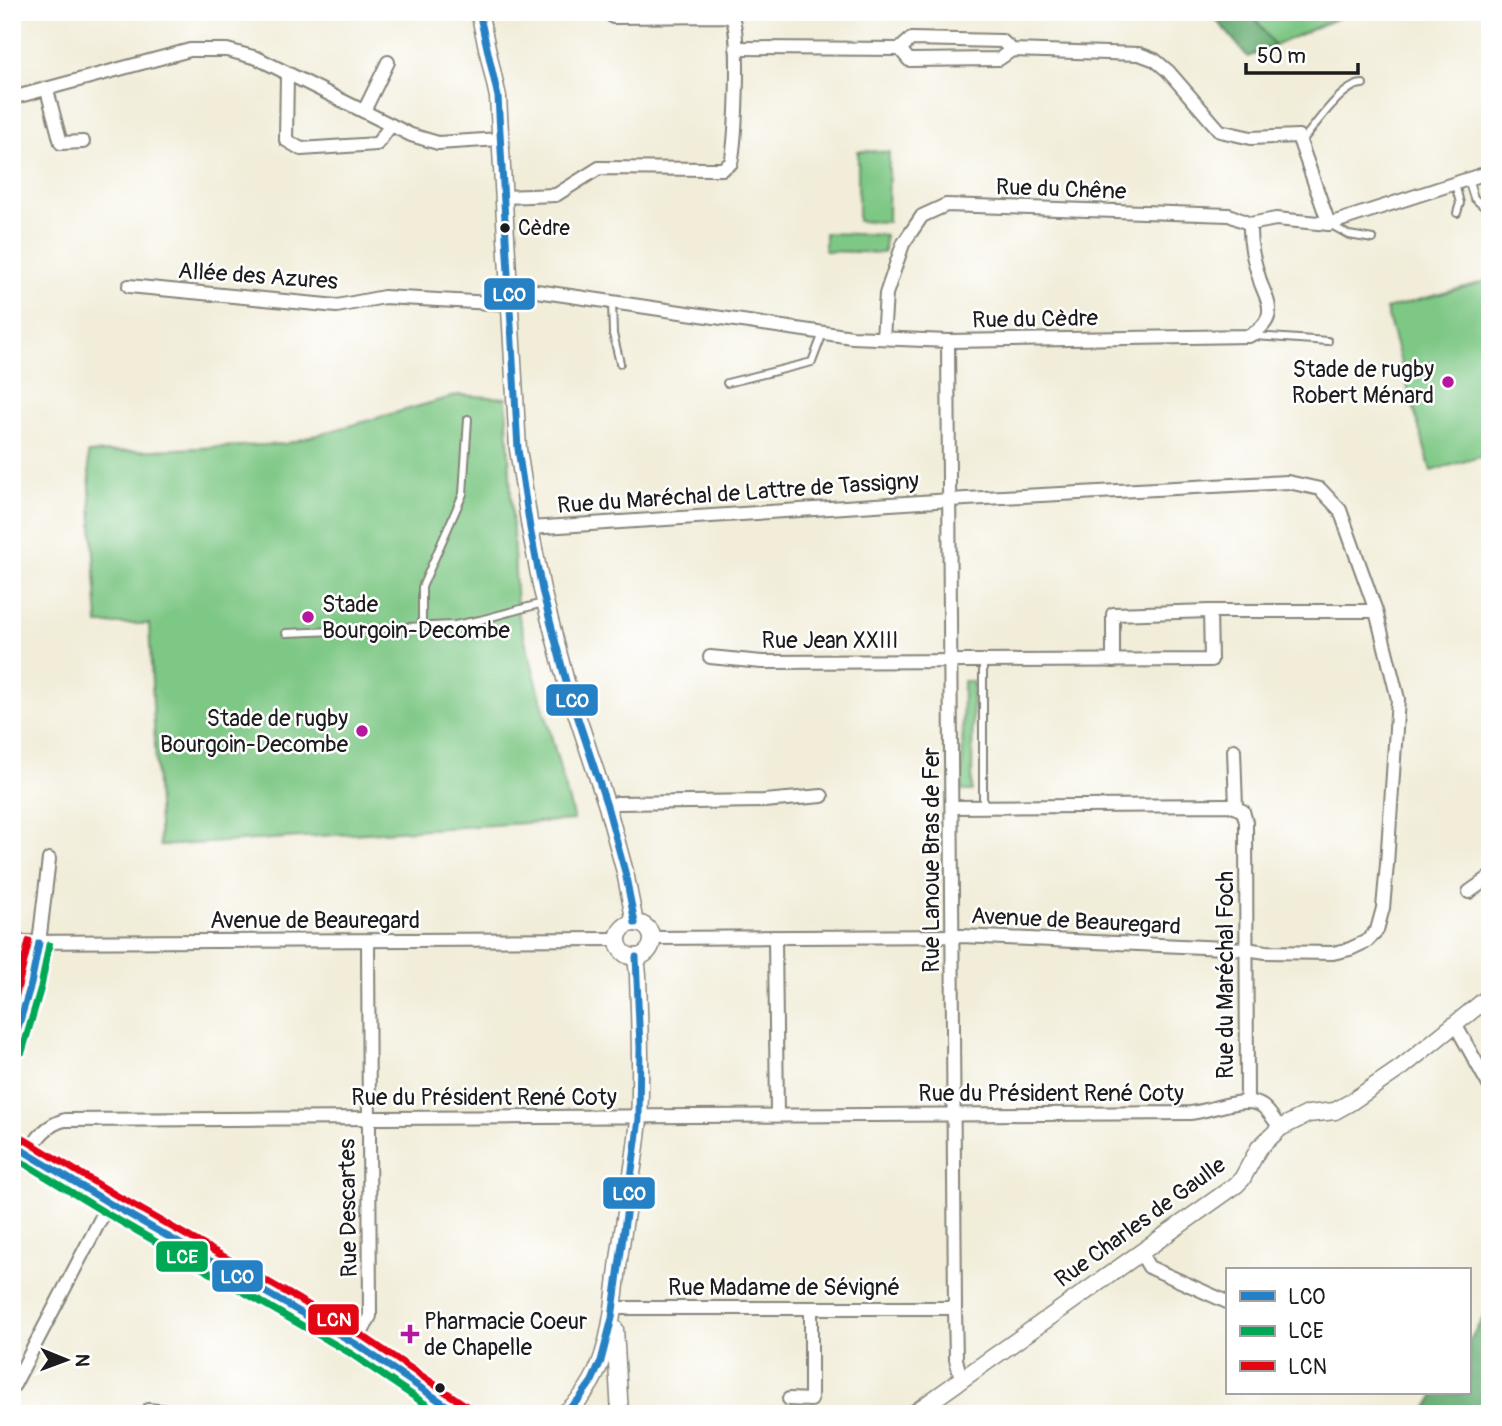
<svg xmlns="http://www.w3.org/2000/svg" width="1502" height="1426" font-family="Pangolin,sans-serif">
<style>
.green{fill:#7ec885;stroke:#4d7250;stroke-width:2}
.forest{fill:#66ac72;stroke:#416447;stroke-width:2}
.lines{fill:none;stroke-linecap:round;stroke-linejoin:round}
.service-casing{stroke:#86847a;stroke-width:10}
.minor-casing{stroke:#86847a;stroke-width:16}
.tertiary-casing{stroke:#86847a;stroke-width:19}
.service{stroke:#fff;stroke-width:6}
.minor{stroke:#fff;stroke-width:12}
.tertiary{stroke:#fff;stroke-width:16}
.bus-1-casing{stroke:#fff;stroke-width:12}
.bus-2-casing{stroke:#fff;stroke-width:12}
.bus-3-casing{stroke:#fff;stroke-width:12}
.bus-1{stroke:#2581c4;stroke-width:7}
.bus-2{stroke:#00a754;stroke-width:7}
.bus-3{stroke:#e30613;stroke-width:7}
.bus-dot{fill:#1c1c1c;stroke:#fff;stroke-width:2.5}
.poi-dot{fill:#b5179e;stroke:#fff;stroke-width:2.5}
.labels{text-anchor:middle;dominant-baseline:central;stroke-width:5;stroke-linejoin:round;paint-order:stroke}
.bus-label{font-size:21px;fill:#1c1c1c;stroke:#fff;text-anchor:start}
.street-label{font-size:23px;fill:#1c1c1c;stroke:#fff}
.poi-label{font-size:23px;fill:#1c1c1c;stroke:#fff;text-anchor:end}
.line-badge{stroke:#fff;stroke-width:2.5}
.badge-label{font-size:19px;text-anchor:middle;font-weight:bold;fill:#fff}
</style>
<rect width="100%" height="100%" fill="#fff"/>
<filter id="ink" filterUnits="userSpaceOnUse"><feTurbulence type="fractalNoise" baseFrequency=".0143" numOctaves="2"/><feDisplacementMap in="SourceGraphic" scale="14" xChannelSelector="R" yChannelSelector="G"/><feConvolveMatrix kernelMatrix="1 2 1 2 8 2 1 2 1" color-interpolation-filters="sRGB"/></filter>
<filter id="wash" filterUnits="userSpaceOnUse"><feTurbulence type="fractalNoise" baseFrequency=".00686" numOctaves="4" result="noise"/><feDisplacementMap in="SourceGraphic" scale="28" xChannelSelector="R" yChannelSelector="G"/><feGaussianBlur stdDeviation="1.57" result="paint"/><feColorMatrix in="noise" values="0 0 0 0 0 0 0 0 0 0 0 0 0 0 0 0 0 1.4 0 .05"/><feComposite in="paint" operator="in"/></filter>
<g filter="url(#wash)">
<rect width="100%" height="100%" fill="#f1edd9"/>
<g class="green">
<path d="M1251 12H1351L1274 46Z"/>
<path d="M858 151 889 152 888 222 858 221Z"/>
<path d="M825 233 885 235 884 253 825 251Z"/>
<path d="M1490 280V454L1431 471 1386 309Z"/>
<path d="M458 395 506 398 517 610 574 820 160 846 149 624H98L88 453 285 444Z"/>
<path d="M963 681H973L972 791H962Z"/>
</g>
<g class="forest">
<path d="M1210 12H1251L1274 46 1248 57Z"/>
<path d="M1490 1307V1414H1423L1436 1393H1469V1341Z"/>
</g>
</g>
<g filter="url(#ink)">
<g class="lines">
<defs>
<g id="service">
<path d="M1301 142C1315 126 1342 84 1363 84"/>
<path d="M1468 179 1474 198 1482 205"/>
<path d="M1455 184 1460 203 1457 213"/>
<path d="M1331 225 1349 235 1373 239"/>
<path d="M612 302 613 334 620 363"/>
<path d="M1254 336 1328 341"/>
<path d="M727 383 812 362 823 333"/>
<path d="M422 626V587L463 494 468 419"/>
<path d="M407 627 455 625 480 620 543 603"/>
<path d="M286 633 384 629"/>
<path d="M983 806V661"/>
</g>
<g id="minor">
<path d="M736 48 900 49"/>
<path d="M1012 50 1002 41 911 39 900 49 909 60 999 59 1012 50 1139 54 1155 60 1168 71 1220 131 1251 138 1298 136 1329 224"/>
<path d="M287 74 286 140 301 149 377 144 391 125"/>
<path d="M47 90 61 143 83 142"/>
<path d="M12 98 190 50H227L257 58 411 135 438 143 500 139"/>
<path d="M364 111 388 62"/>
<path d="M504 197 556 195 599 168 711 169H722L731 163C736 141 741 33 732 18L724 16 613 17"/>
<path d="M129 286 337 306 384 297 510 304"/>
<path d="M509 287 852 337 948 341 1249 336C1258 331 1269 323 1269 311 1270 303 1264 292 1261 284 1255 264 1249 246 1250 224"/>
<path d="M883 338 886 294 903 244 922 216 946 205 1229 215 1250 224 1276 219 1329 224 1490 172"/>
<path d="M948 341 955 1308 956 1359 961 1379"/>
<path d="M530 528 966 499 1288 482 1320 489 1340 510 1376 611 1398 699 1387 864 1383 908 1377 930 1367 941 1350 949 1333 953 1266 952 1246 949 962 936 651 938"/>
<path d="M710 657 762 662 1211 660 1210 611"/>
<path d="M1113 661V614L1210 611H1376"/>
<path d="M1234 750 1236 807"/>
<path d="M607 806 617 803 764 801 822 796"/>
<path d="M952 807 1229 805 1243 811 1246 822 1247 1102"/>
<path d="M1469 892 1490 877"/>
<path d="M775 937 777 1115"/>
<path d="M12 942 618 939"/>
<path d="M1456 1026 1490 1087"/>
<path d="M12 1049 31 984 39 943 49 859"/>
<path d="M28 1153C37 1138 47 1124 65 1120L1190 1113C1209 1112 1246 1094 1262 1106 1269 1111 1275 1121 1280 1128"/>
<path d="M1140 1252 1149 1267 1227 1302"/>
<path d="M613 1308H955"/>
<path d="M356 1344 370 1316 368 941"/>
<path d="M14 1385 109 1203"/>
<path d="M789 1399 811 1400V1308"/>
<path d="M148 1410 188 1414"/>
</g>
<g id="tertiary">
<path d="M479 12 498 97 518 449 530 528 542 590 566 682 607 806 625 872 635 923"/>
<circle cx="635" cy="940" r="17"/>
<path d="M12 1144 109 1203 356 1344 459 1414"/>
<path d="M615 1329 620 1414"/>
<path d="M563 1414C613 1378 612 1307 620 1252 626 1208 635 1164 639 1119 642 1072 639 1022 638 975L636 957"/>
<path d="M913 1414 1236 1185 1242 1179 1259 1148 1280 1128 1308 1114 1335 1111 1351 1102 1402 1067 1490 996"/>
</g>
</defs>
<use href="#service" class="service-casing"/>
<use href="#minor" class="minor-casing"/>
<use href="#tertiary" class="tertiary-casing"/>
<use href="#service" class="service"/>
<use href="#minor" class="minor"/>
<use href="#tertiary" class="tertiary"/>
<defs>
<g id="bus-1">
<path d="M479 12 498 97 518 449 530 528 542 590 566 682 607 806 625 872 635 923"/>
<path d="M12 1048 31 984 39 943"/>
<path d="M12 1144 109 1203 356 1344 459 1414"/>
<path d="M563 1414 579 1399 592 1381 601 1361 612 1318 639 1119 640 1047 636 957"/>
</g>
<g id="bus-2">
<path d="M22 1052 41 987 49 945"/>
<path d="M12 1156 104 1212 350 1353 440 1414"/>
</g>
<g id="bus-3">
<path d="M12 1011 29 941"/>
<path d="M17 1135 114 1194 361 1335 465 1405"/>
</g>
</defs>
<use href="#bus-1" class="bus-1-casing"/>
<use href="#bus-2" class="bus-2-casing"/>
<use href="#bus-3" class="bus-3-casing"/>
<use href="#bus-1" class="bus-1"/>
<use href="#bus-2" class="bus-2"/>
<use href="#bus-3" class="bus-3"/>
</g>
</g>
<g class="bus-dot">
<circle cx="505" cy="228" r="6"/>
<circle cx="440" cy="1388" r="6"/>
</g>
<g class="poi-dot">
<circle cx="1448" cy="382" r="7"/>
<circle cx="308" cy="617" r="7"/>
<circle cx="362" cy="731" r="7"/>
<path d="M406.5 1323.5h7v7h7v7h-7v7h-7v-7h-7v-7h7z"/>
</g>
<g class="labels">
<g class="bus-label">
<text x="518" y="228">Cèdre</text>
</g>
<g class="street-label">
<text transform="translate(1061 189) rotate(2)">Rue du Chêne</text>
<text transform="translate(258 276) rotate(4)">Allée des Azures</text>
<text transform="translate(1035 319) rotate(-1)">Rue du Cèdre</text>
<text transform="translate(738 493) rotate(-4)">Rue du Maréchal de Lattre de Tassigny</text>
<text x="830" y="640">Rue Jean XXIII</text>
<text transform="translate(931 860) rotate(-90)">Rue Lanoue Bras de Fer</text>
<text x="315" y="920">Avenue de Beauregard</text>
<text transform="translate(1076 921) rotate(3)">Avenue de Beauregard</text>
<text transform="translate(1225 975) rotate(-90)">Rue du Maréchal Foch</text>
<text x="1051" y="1093">Rue du Président René Coty</text>
<text x="484" y="1097">Rue du Président René Coty</text>
<text transform="translate(348 1208) rotate(-91)">Rue Descartes</text>
<text transform="translate(1140 1222) rotate(-36)">Rue Charles de Gaulle</text>
<text x="784" y="1287">Rue Madame de Sévigné</text>
</g>
<g class="poi-label">
<text x="1434" y="369">Stade de rugby<tspan x="1434" dy="26">Robert Ménard</tspan></text>
<text x="322" y="604" text-anchor="start">Stade<tspan x="322" dy="26">Bourgoin-Decombe</tspan></text>
<text x="348" y="718">Stade de rugby<tspan x="348" dy="26">Bourgoin-Decombe</tspan></text>
<text x="424" y="1321" text-anchor="start">Pharmacie Coeur<tspan x="424" dy="26">de Chapelle</tspan></text>
</g>
</g>
<g class="line-badge">
<rect x="483" y="277" width="53" height="34" rx="7" fill="#2581c4"/>
<rect x="545" y="683" width="54" height="34" rx="7" fill="#2581c4"/>
<rect x="602" y="1176" width="54" height="34" rx="7" fill="#2581c4"/>
<rect x="155" y="1240" width="54" height="33" rx="7" fill="#00a754"/>
<rect x="211" y="1259" width="53" height="34" rx="7" fill="#2581c4"/>
<rect x="307" y="1303" width="53" height="33" rx="7" fill="#e30613"/>
</g>
<g class="badge-label">
<text x="509" y="301">LCO</text>
<text x="572" y="707">LCO</text>
<text x="629" y="1200">LCO</text>
<text x="182" y="1263">LCE</text>
<text x="237" y="1283">LCO</text>
<text x="334" y="1326">LCN</text>
</g>
<rect width="1502" height="1426" fill="none" stroke="#fff" stroke-width="42"/>
<rect x="1226" y="1268" width="245" height="126" fill="#ffffff" stroke="#a4a4a4" stroke-width="2"/>
<rect x="1240" y="1291" width="35" height="10" fill="#2581c4" stroke="#a4a4a4" stroke-width="2"/>
<text x="1288" y="1304" font-size="21" fill="#1c1c1c">LCO</text>
<rect x="1240" y="1326" width="35" height="10" fill="#00a754" stroke="#a4a4a4" stroke-width="2"/>
<text x="1288" y="1338" font-size="21" fill="#1c1c1c">LCE</text>
<rect x="1240" y="1361" width="35" height="10" fill="#e30613" stroke="#a4a4a4" stroke-width="2"/>
<text x="1288" y="1374" font-size="21" fill="#1c1c1c">LCN</text>
<g transform="translate(66 1360) rotate(91)" stroke="#ffffff" stroke-width="5" paint-order="stroke">
<path d="M0-5L12 26L0 18L-12 26Z" fill="#1c1c1c"/>
<text y="-10" font-size="19" font-weight="bold" text-anchor="middle" fill="#1c1c1c">N</text>
</g>
<path d="M1246 63v10h112v-10" fill="none" stroke="#1c1c1c" stroke-width="3.5"/>
<text x="1257" y="63" font-size="21" fill="#1c1c1c" stroke="#ffffff" stroke-width="5" paint-order="stroke">50 m</text>
</svg>
